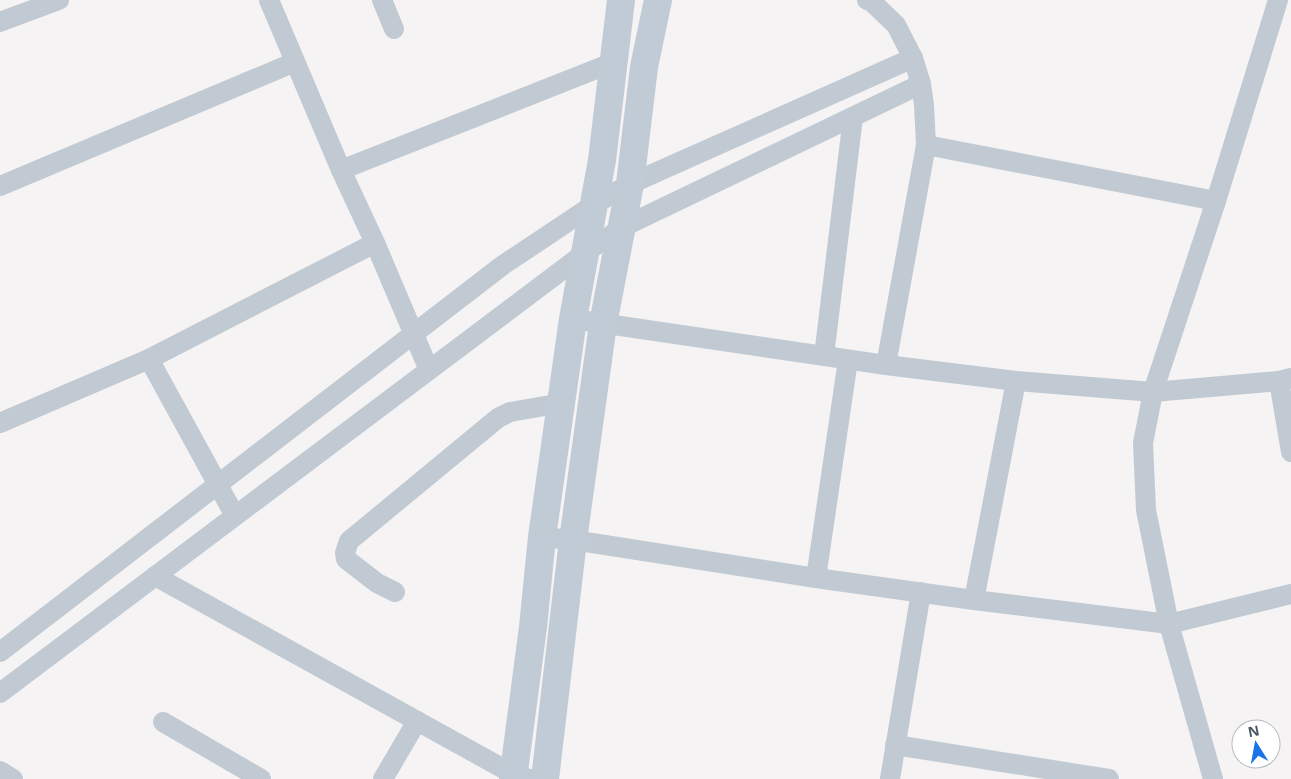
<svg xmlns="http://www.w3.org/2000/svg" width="1291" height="779" font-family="'Noto Sans',sans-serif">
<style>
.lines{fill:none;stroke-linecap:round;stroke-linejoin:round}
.street{stroke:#c1cad2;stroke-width:20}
.secondary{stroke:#c1cbd6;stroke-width:28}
</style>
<rect width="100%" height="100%" fill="#f5f3f3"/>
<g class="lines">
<g class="street">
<path d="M269 0 341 170 375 243 429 370"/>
<path d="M382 0 394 29"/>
<path d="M867 0 872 2 896 25 913 58 921 84 924 105 926 145 886 365"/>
<path d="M0 22 59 0"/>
<path d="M926 145 1216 201"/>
<path d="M341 170 614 62"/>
<path d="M0 186 295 62"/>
<path d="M573 319 886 365 1016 381 1153 392 1279 381 1291 378"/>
<path d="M824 356 853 117"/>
<path d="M149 359 235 516"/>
<path d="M1279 381 1291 452"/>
<path d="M0 423 149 359 375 243"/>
<path d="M542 537 573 540 816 578 974 600 1169 624 1291 594"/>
<path d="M155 576 513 774 530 779"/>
<path d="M816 578 848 360"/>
<path d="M395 592 377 583 346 559 345 553 349 541 498 418 510 412 562 403"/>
<path d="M974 600 1016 381"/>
<path d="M0 652 503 265 593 205 630 184 913 58"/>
<path d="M0 693 586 252 623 227 921 84"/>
<path d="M163 722 261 779"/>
<path d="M895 745 1109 779"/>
<path d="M0 771 13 779"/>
<path d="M383 779 417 721"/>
<path d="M890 779 921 592"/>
<path d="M1213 779 1169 624 1146 510 1143 443 1153 392 1216 201 1278 0"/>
</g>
<g class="secondary">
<path d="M513 779 533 627 542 537 573 319 602 160 621 0"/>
<path d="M545 779 573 540 603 324 630 184 644 67 658 0"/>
</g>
</g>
<g transform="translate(1256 744) rotate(349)"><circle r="24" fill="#ffffff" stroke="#b7bbc0"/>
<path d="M0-4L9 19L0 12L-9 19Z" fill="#1a73e8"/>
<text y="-8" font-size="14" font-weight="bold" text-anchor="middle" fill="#4a5661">N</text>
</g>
</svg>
